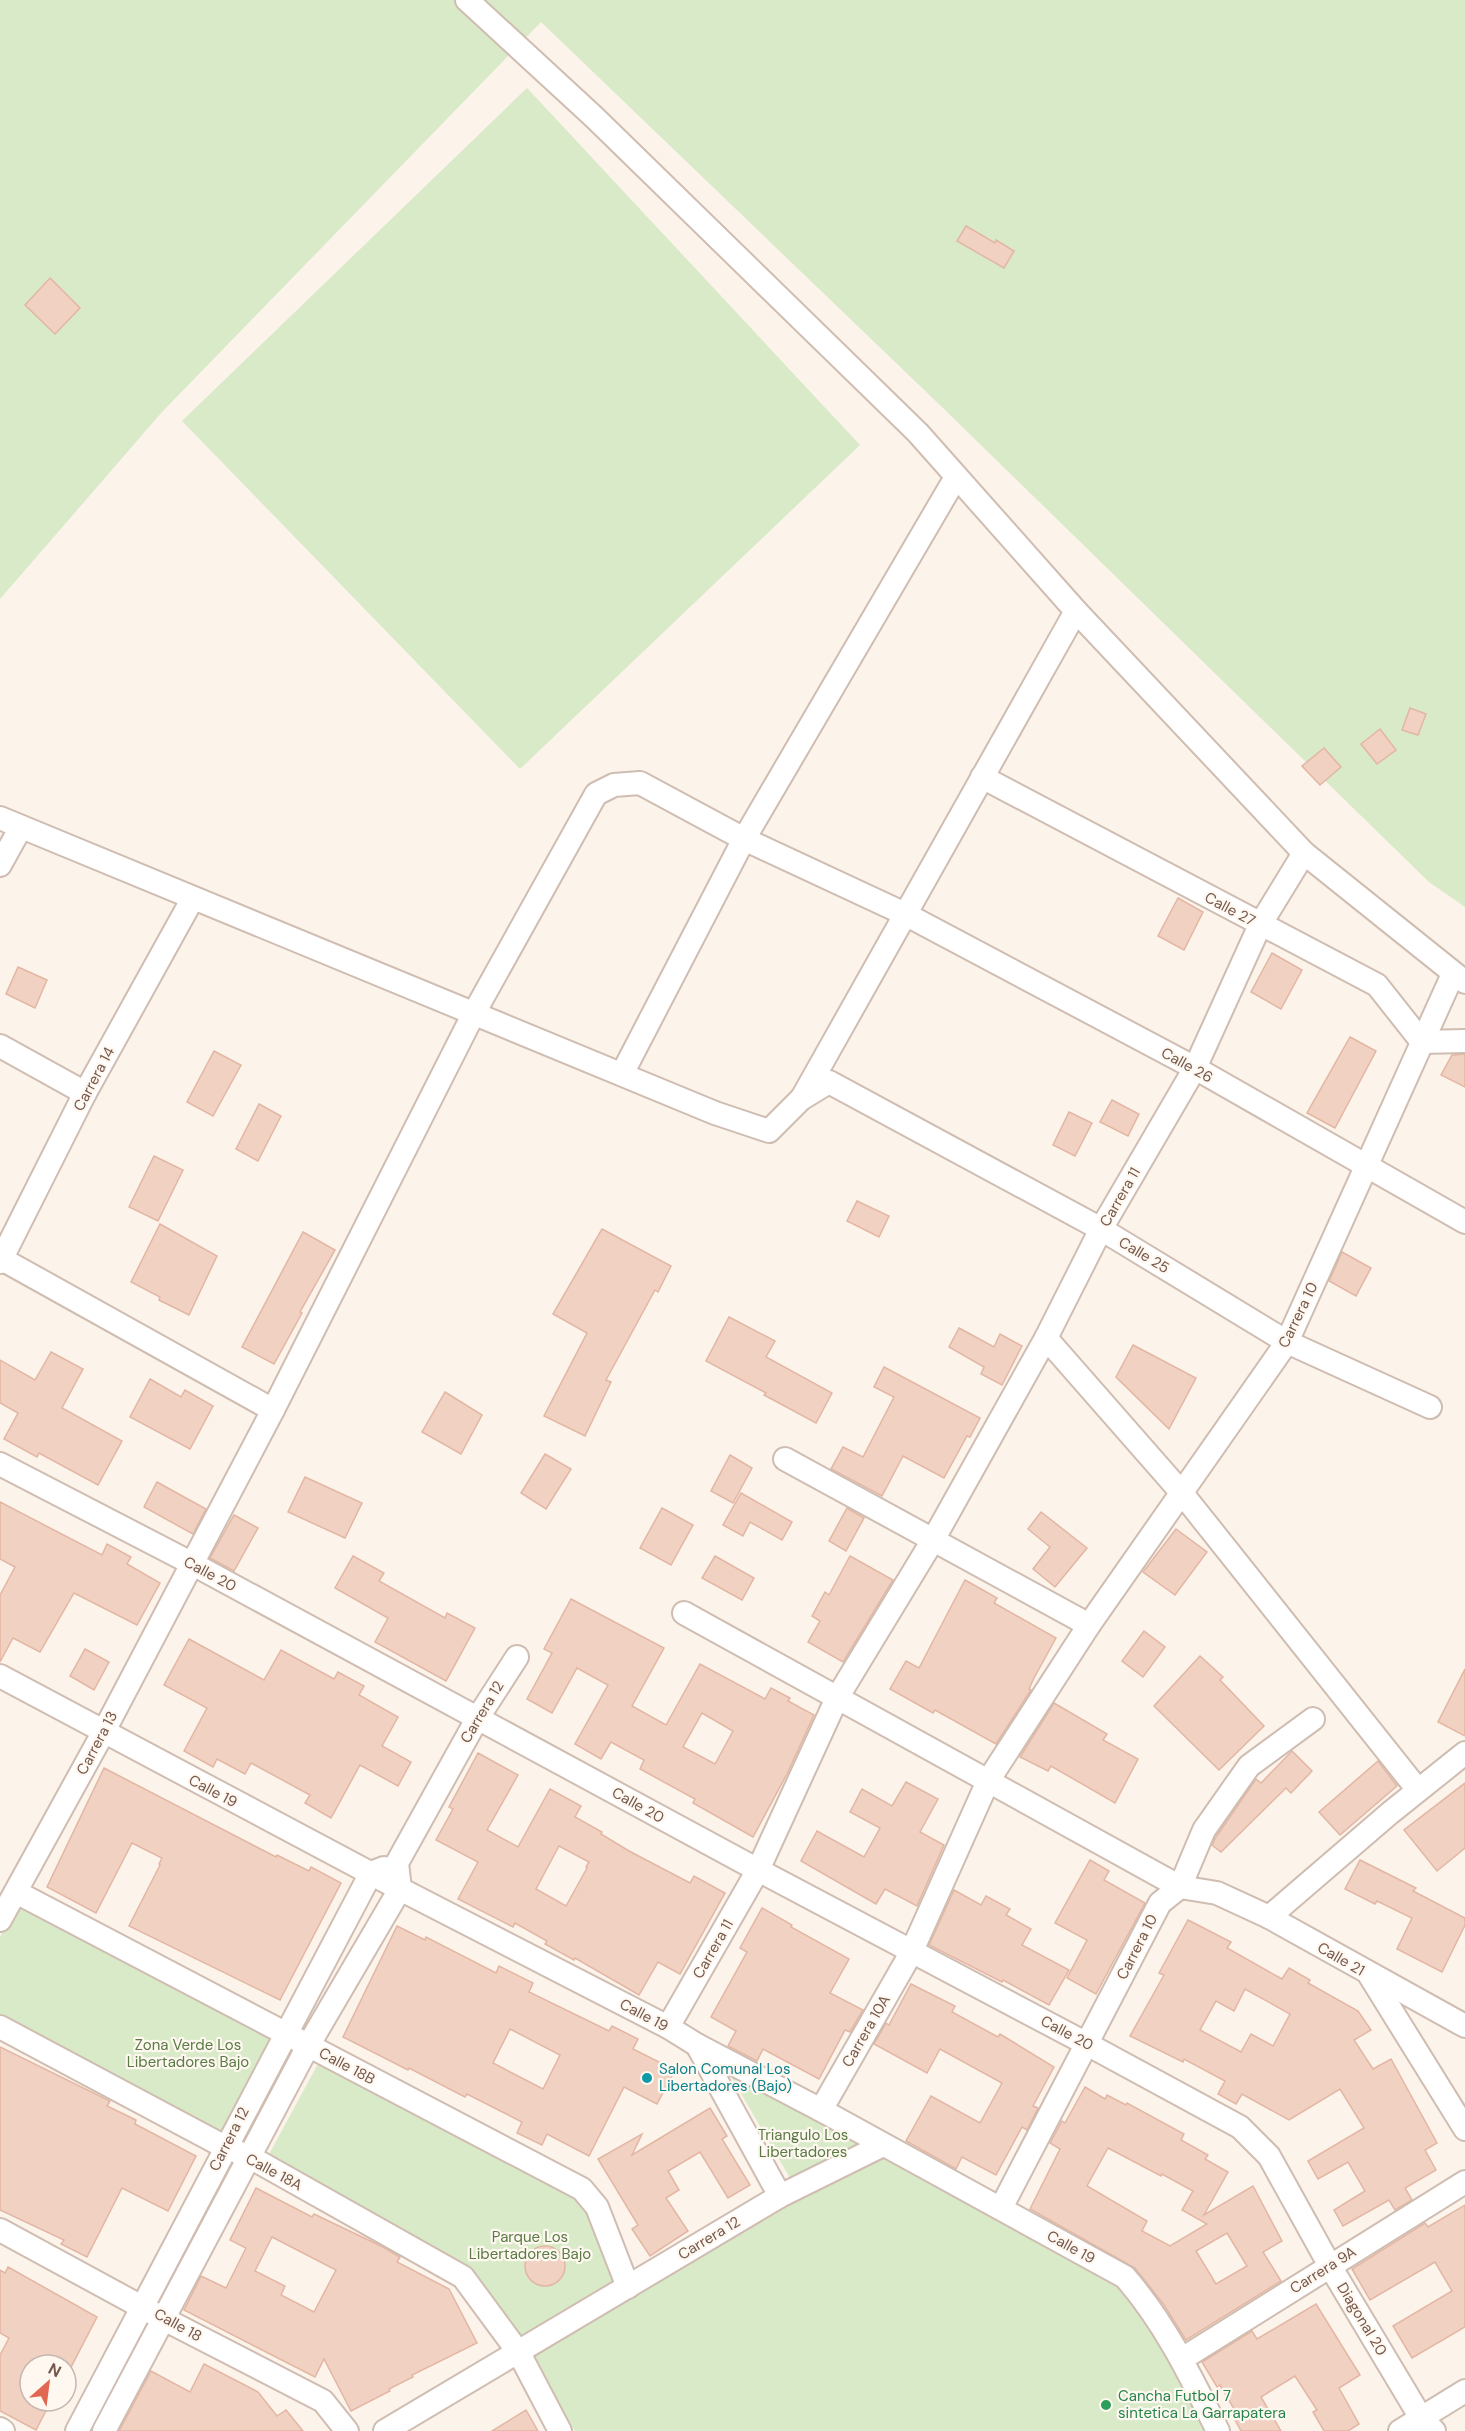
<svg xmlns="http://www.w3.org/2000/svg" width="1465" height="2431" font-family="'DM Sans',sans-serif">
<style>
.green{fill:#d8eac8}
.building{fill:#f1d1c2;stroke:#e3b6a3;stroke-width:1.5;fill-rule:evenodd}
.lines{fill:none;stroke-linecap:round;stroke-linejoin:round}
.street-casing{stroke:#d0bdb2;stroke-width:26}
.street{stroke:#fff;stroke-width:22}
.culture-dot{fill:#0f9aa8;stroke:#fef8f0;stroke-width:2}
.leisure-dot{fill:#2e9e5b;stroke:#fef8f0;stroke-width:2}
.labels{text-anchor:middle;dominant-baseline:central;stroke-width:4.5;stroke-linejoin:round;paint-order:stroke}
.street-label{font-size:15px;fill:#76584d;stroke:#fef8f0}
.park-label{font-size:15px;fill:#5a7b45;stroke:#fef8f0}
.culture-label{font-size:15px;fill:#0d838f;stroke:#fef8f0;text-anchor:start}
.leisure-label{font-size:15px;fill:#27864d;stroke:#fef8f0;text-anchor:start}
</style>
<rect width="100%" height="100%" fill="#fcf3ea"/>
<g class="green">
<path d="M0 0H1465V907L1429 882 943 408 541 22 162 412 0 599Z"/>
<path d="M527 88 860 445 520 769 182 421Z"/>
<path d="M19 1903 278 2037 226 2137 0 2019V1937Z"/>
<path d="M319 2062 580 2197 617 2281 522 2343 468 2271 267 2158Z"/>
<path d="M728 2071 863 2144 794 2185Z"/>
<path d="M880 2153 1120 2284 1176 2366 1211 2431H575L530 2355Z"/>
</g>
<g class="building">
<path d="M966 226 995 243 996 240 1014 251 1004 268 957 241Z"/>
<path d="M50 278 80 308 55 334 25 305Z"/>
<path d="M1410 708 1426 714 1418 735 1402 730Z"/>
<path d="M1380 729 1396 750 1377 764 1361 744Z"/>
<path d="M1324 748 1341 767 1320 785 1302 766Z"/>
<path d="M1178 898 1203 912 1184 950 1158 936Z"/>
<path d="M1272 953 1302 970 1281 1009 1251 992Z"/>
<path d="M18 967 47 980 35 1008 6 994Z"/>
<path d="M1350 1037 1376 1051 1335 1128 1307 1113Z"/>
<path d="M214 1051 241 1065 213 1116 187 1102Z"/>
<path d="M1465 1054V1087L1441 1075 1452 1055Z"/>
<path d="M1112 1100 1139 1114 1128 1136 1100 1122Z"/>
<path d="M259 1104 281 1116 258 1161 236 1149Z"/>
<path d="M1069 1112 1092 1123 1075 1156 1053 1145Z"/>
<path d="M154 1156 183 1170 158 1221 129 1207Z"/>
<path d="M857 1201 889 1216 879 1237 847 1221Z"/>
<path d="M160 1224 217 1256 189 1315 159 1300 160 1297 131 1282Z"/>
<path d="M602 1229 671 1266 658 1292 655 1290 606 1380 611 1382 585 1436 544 1416 587 1333 553 1314Z"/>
<path d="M303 1232 335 1250 300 1312 302 1313 274 1364 242 1347Z"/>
<path d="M1342 1252 1371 1268 1356 1296 1329 1281Z"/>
<path d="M729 1317 775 1341 766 1357 832 1393 816 1423 764 1395 766 1393 706 1361Z"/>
<path d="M959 1328 994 1347 1000 1334 1022 1346 1002 1385 981 1374 984 1367 949 1347Z"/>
<path d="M1133 1345 1196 1378 1169 1429 1116 1377Z"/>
<path d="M51 1352 83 1369 62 1408 122 1441 98 1485 39 1453 37 1457 4 1439 18 1413 0 1403V1360L35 1380Z"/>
<path d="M884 1367 980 1418 970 1437 967 1436 944 1478 903 1456 882 1496 831 1469 843 1447 863 1457 894 1397 874 1387Z"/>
<path d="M150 1379 181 1397 185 1390 213 1406 190 1449 130 1417Z"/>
<path d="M445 1392 482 1415 461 1454 422 1432Z"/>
<path d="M545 1454 571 1469 546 1509 521 1493Z"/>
<path d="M730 1455 752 1468 733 1503 711 1491Z"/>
<path d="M305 1477 362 1503 345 1538 288 1512Z"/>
<path d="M157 1482 206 1509 193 1534 144 1507Z"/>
<path d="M741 1493 792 1522 782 1540 750 1522 743 1536 723 1525Z"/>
<path d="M0 1502 102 1555 107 1544 131 1557 127 1564 160 1583 137 1625 74 1593 40 1652 13 1638 0 1662V1595L15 1567 0 1559Z"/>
<path d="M662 1508 693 1525 671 1565 640 1548Z"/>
<path d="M847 1508 864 1518 846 1551 829 1541Z"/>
<path d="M1041 1512 1087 1548 1055 1587 1033 1569 1050 1547 1028 1529Z"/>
<path d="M234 1515 258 1528 234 1571 210 1558Z"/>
<path d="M1176 1529 1207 1552 1175 1595 1143 1572Z"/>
<path d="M353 1556 384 1573 379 1581 445 1618 447 1613 475 1628 446 1681 375 1642 388 1618 335 1588Z"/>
<path d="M715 1556 754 1578 742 1600 702 1578Z"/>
<path d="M850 1556 893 1580 843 1662 808 1642 820 1621 812 1616 825 1592 829 1595Z"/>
<path d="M965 1580 997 1598 994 1603 1056 1638 1034 1678 1029 1689 1031 1690 996 1744 935 1710 933 1713 890 1689 906 1661 919 1668Z"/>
<path d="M571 1599 664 1648 632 1706 666 1725 700 1664 765 1699 771 1688 790 1698 788 1701 814 1715 787 1774 753 1837 693 1803 695 1799 640 1769 644 1760 611 1742 601 1759 575 1744 608 1685 577 1668 552 1713 527 1699 552 1653 544 1649ZM702 1713 733 1731 715 1764 683 1747Z"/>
<path d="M1144 1631 1165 1647 1143 1677 1122 1661Z"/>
<path d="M189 1639 264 1680 281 1650 334 1679 338 1672 364 1686 359 1695 398 1717 382 1746 411 1762 398 1786 360 1765 331 1818 305 1803 310 1795 251 1763 245 1774 217 1759 213 1767 184 1751 207 1708 164 1685Z"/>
<path d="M85 1649 109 1662 94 1690 70 1676Z"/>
<path d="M1200 1656 1223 1677 1220 1680 1264 1726 1219 1770 1154 1706Z"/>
<path d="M1465 1669V1736L1438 1722Z"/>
<path d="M1054 1703 1107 1734 1103 1740 1138 1759 1115 1803 1051 1766 1048 1771 1020 1757Z"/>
<path d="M1292 1751 1312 1771 1291 1793 1286 1788 1221 1852 1212 1845 1216 1837 1256 1779 1261 1783Z"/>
<path d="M478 1753 518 1775 487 1830 518 1847 550 1789 581 1806 575 1817 602 1832 601 1834 629 1851 690 1883 694 1876 725 1893 680 1974 658 1962 639 1995 575 1958 574 1960 545 1944 547 1941 515 1923 513 1927 458 1899 478 1862 436 1840 453 1809 449 1807ZM559 1846 589 1862 586 1867 587 1868 566 1906 536 1889Z"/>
<path d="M1378 1761 1397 1786 1340 1835 1319 1812Z"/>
<path d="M104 1768 276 1857 277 1855 309 1871 311 1867 341 1883 280 2000 129 1926 160 1865 159 1864 162 1858 132 1843 96 1913 47 1887Z"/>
<path d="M906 1782 938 1799 920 1832 944 1845 917 1906 885 1889 876 1904 801 1861 817 1831 864 1857 880 1828 850 1812 862 1789 892 1806Z"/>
<path d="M1465 1783V1848L1437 1871 1404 1830Z"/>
<path d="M1090 1860 1109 1871 1104 1880 1145 1903 1096 1994 1067 1978 1087 1940 1055 1923Z"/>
<path d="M1360 1860 1416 1888 1413 1891 1465 1918V1925L1442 1972 1397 1949 1412 1918 1377 1901 1375 1904 1345 1889Z"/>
<path d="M954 1890 981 1905 986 1896 1010 1909 1006 1915 1031 1929 1022 1945 1069 1970 1049 2005 1003 1980 1002 1982 929 1945Z"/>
<path d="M762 1908 792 1925 791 1927 849 1959 830 1993 863 2010 850 2032 845 2030 819 2079 763 2049 757 2061 728 2046 736 2031 711 2017 747 1952 740 1948Z"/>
<path d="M1188 1920 1231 1942 1227 1948 1282 1979 1289 1968 1310 1980 1308 1983 1358 2011 1371 2030 1354 2040 1373 2069 1391 2059 1437 2143 1425 2150 1436 2170 1405 2188 1412 2200 1395 2210 1389 2200 1343 2226 1334 2210 1365 2191 1348 2162 1318 2179 1308 2161 1364 2128 1340 2089 1289 2120 1242 2094 1236 2104 1218 2094 1225 2081 1184 2059 1183 2062 1130 2036 1164 1975 1159 1973ZM1245 1989 1290 2014 1273 2046 1251 2034 1241 2052 1200 2030 1216 2001 1234 2011Z"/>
<path d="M397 1926 425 1940 426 1937 496 1973 499 1966 533 1983 529 1992 609 2031 612 2026 638 2039 633 2049 675 2070 657 2104 624 2087 589 2156 547 2134 542 2145 517 2133 522 2122 467 2094 465 2097 409 2068 408 2070 343 2037ZM510 2029 560 2055 543 2089 493 2063Z"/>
<path d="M911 1984 955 2006 952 2012 998 2037 1000 2034 1054 2067 1033 2106 1038 2108 1027 2130 1022 2127 996 2175 962 2157 956 2169 906 2141 931 2096 980 2123 1002 2083 940 2049 927 2073 874 2044 886 2023 889 2025Z"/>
<path d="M0 2047 110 2101 107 2106 136 2120 135 2124 196 2156 168 2211 122 2188 87 2257 61 2244 64 2240 0 2210Z"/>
<path d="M1085 2087 1105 2099 1107 2095 1126 2105 1127 2103 1184 2134 1181 2140 1208 2155 1205 2159 1228 2172 1204 2215 1253 2186 1282 2241 1263 2252 1281 2281 1186 2340 1164 2305 1135 2268 1030 2209 1060 2149 1050 2143 1062 2121 1065 2123ZM1108 2148 1161 2176 1162 2174 1193 2191 1182 2210 1207 2224 1170 2246 1142 2231 1147 2221 1087 2186ZM1227 2233 1247 2266 1216 2284 1196 2251Z"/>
<path d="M710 2108 727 2136 722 2139 750 2185 728 2198 700 2152 668 2171 679 2190 666 2198 688 2231 650 2256 632 2229 638 2225 598 2159 642 2134 632 2155Z"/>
<path d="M256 2188 312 2217 314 2214 383 2247 400 2257 397 2262 449 2289 477 2343 412 2375 413 2377 389 2389 390 2391 351 2411 324 2359 315 2377 184 2310 201 2276 226 2288 246 2248 230 2240ZM272 2237 336 2270 314 2312 281 2295 285 2286 255 2271Z"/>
<path d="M1465 2205V2327L1412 2358 1393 2326 1452 2291 1435 2262 1370 2300 1352 2269 1425 2223 1428 2227Z"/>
<circle cx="545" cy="2266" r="20"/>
<path d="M8 2267 97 2317 69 2371 66 2370V2365H30V2401H51L36 2430 0 2411V2355L9 2338 0 2333V2270L5 2273Z"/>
<path d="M1316 2304 1360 2375 1339 2388 1359 2424 1348 2431H1324L1313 2412 1317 2410 1295 2376 1261 2397 1281 2431H1241L1233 2416 1237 2414 1220 2385 1217 2387 1202 2362 1252 2331 1257 2339Z"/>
<path d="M204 2364 258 2392 277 2416 286 2410 303 2431H119L151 2371 190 2392Z"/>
<path d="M526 2410 538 2431H492Z"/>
</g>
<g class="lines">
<defs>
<g id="street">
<path d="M467 0 594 117 918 433 1076 611 1304 853 1465 982"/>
<path d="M982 777 1377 985 1422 1042 1465 1041"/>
<path d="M0 818 715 1113 769 1131 801 1099 829 1082 1101 1229 1287 1342 1430 1407"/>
<path d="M0 865 21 827"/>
<path d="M0 1046 85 1093"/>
<path d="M622 1074 744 839 956 477"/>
<path d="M802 1098 1076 611"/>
<path d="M0 1258 273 1410"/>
<path d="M0 1262 85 1093 193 898"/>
<path d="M1046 1338 1181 1492 1418 1790"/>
<path d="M785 1459 1089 1625"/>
<path d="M0 1464 191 1563 758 1870 1087 2044 1240 2127 1269 2156 1330 2266 1421 2418 1434 2431"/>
<path d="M684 1613 1180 1887 1217 1893 1269 1917 1465 2026"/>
<path d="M0 1676 400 1889 668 2027 697 2045 821 2110 1125 2277C1165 2323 1191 2377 1218 2431"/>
<path d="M16 1892 582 2189 597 2207 628 2287"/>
<path d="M1269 1917 1390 1813 1465 1753"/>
<path d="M0 1920 103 1733 273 1410 474 1013 596 794 614 785 640 783 744 839 905 914 1195 1068 1465 1222"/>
<path d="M1370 1976 1465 2129"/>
<path d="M0 2027 225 2147 250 2157 463 2277 519 2353 560 2431"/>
<path d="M668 2027 758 1870 837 1698 933 1540 1046 1338 1101 1229 1195 1068 1260 925 1304 853"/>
<path d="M697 2045 780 2196"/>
<path d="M821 2110 911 1953 988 1781 1089 1625 1287 1342 1453 974"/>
<path d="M1001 2208 1160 1903 1180 1887 1204 1830 1249 1766 1313 1719"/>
<path d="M0 2230 162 2318 323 2401 347 2431"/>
<path d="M1182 2359 1465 2182"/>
<path d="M0 2429 3 2431"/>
<path d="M77 2431 371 1873 384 1868"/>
<path d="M104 2431 308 2046 400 1889 397 1863 477 1719 517 1657"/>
<path d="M385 2431 780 2196 883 2145"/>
<path d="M1400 2431 1465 2391"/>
</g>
</defs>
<use href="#street" class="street-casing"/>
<use href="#street" class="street"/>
</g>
<circle class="culture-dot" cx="647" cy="2078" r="6"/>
<circle class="leisure-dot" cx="1106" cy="2405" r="6"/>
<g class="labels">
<g class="street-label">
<text transform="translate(1230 909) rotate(28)">Calle 27</text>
<text transform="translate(1187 1065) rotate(29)">Calle 26</text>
<text transform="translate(94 1079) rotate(-62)">Carrera 14</text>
<text transform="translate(1120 1197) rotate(-60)">Carrera 11</text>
<text transform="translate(1144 1255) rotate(31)">Calle 25</text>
<text transform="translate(1298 1315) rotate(-64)">Carrera 10</text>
<text transform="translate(210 1574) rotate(28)">Calle 20</text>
<text transform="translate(482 1712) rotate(-59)">Carrera 12</text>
<text transform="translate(97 1743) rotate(-62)">Carrera 13</text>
<text transform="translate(213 1791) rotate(28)">Calle 19</text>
<text transform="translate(638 1805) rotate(29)">Calle 20</text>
<text transform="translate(1137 1947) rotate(-63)">Carrera 10</text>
<text transform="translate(713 1949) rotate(-60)">Carrera 11</text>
<text transform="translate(1341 1959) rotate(30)">Calle 21</text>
<text transform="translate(644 2015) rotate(28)">Calle 19</text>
<text transform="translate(866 2031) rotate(-60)">Carrera 10A</text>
<text transform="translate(1067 2033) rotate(28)">Calle 20</text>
<text transform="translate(347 2066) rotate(28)">Calle 18B</text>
<text transform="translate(229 2139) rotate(-63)">Carrera 12</text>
<text transform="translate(274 2172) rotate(28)">Calle 18A</text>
<text transform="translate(709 2238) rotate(-31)">Carrera 12</text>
<text transform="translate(1071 2247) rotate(29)">Calle 19</text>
<text transform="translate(1323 2270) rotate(-32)">Carrera 9A</text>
<text transform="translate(1362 2319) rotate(59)">Diagonal 20</text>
<text transform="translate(178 2325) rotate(29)">Calle 18</text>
</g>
<g class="park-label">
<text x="188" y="2045">Zona Verde Los<tspan x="188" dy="17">Libertadores Bajo</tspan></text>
<text x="803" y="2135">Triangulo Los<tspan x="803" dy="17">Libertadores</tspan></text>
<text x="530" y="2237">Parque Los<tspan x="530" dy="17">Libertadores Bajo</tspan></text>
</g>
<g class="culture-label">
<text x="659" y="2069">Salon Comunal Los<tspan x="659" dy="17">Libertadores (Bajo)</tspan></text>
</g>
<g class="leisure-label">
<text x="1118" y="2396">Cancha Futbol 7<tspan x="1118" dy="17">sintetica La Garrapatera</tspan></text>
</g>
</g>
<g transform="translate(48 2383) rotate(28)"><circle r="28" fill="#fef8f0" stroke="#c8b8af" stroke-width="1.5"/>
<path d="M0-4.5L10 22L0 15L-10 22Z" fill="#e16753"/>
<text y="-9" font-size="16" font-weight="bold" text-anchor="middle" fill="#76584d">N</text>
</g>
</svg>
